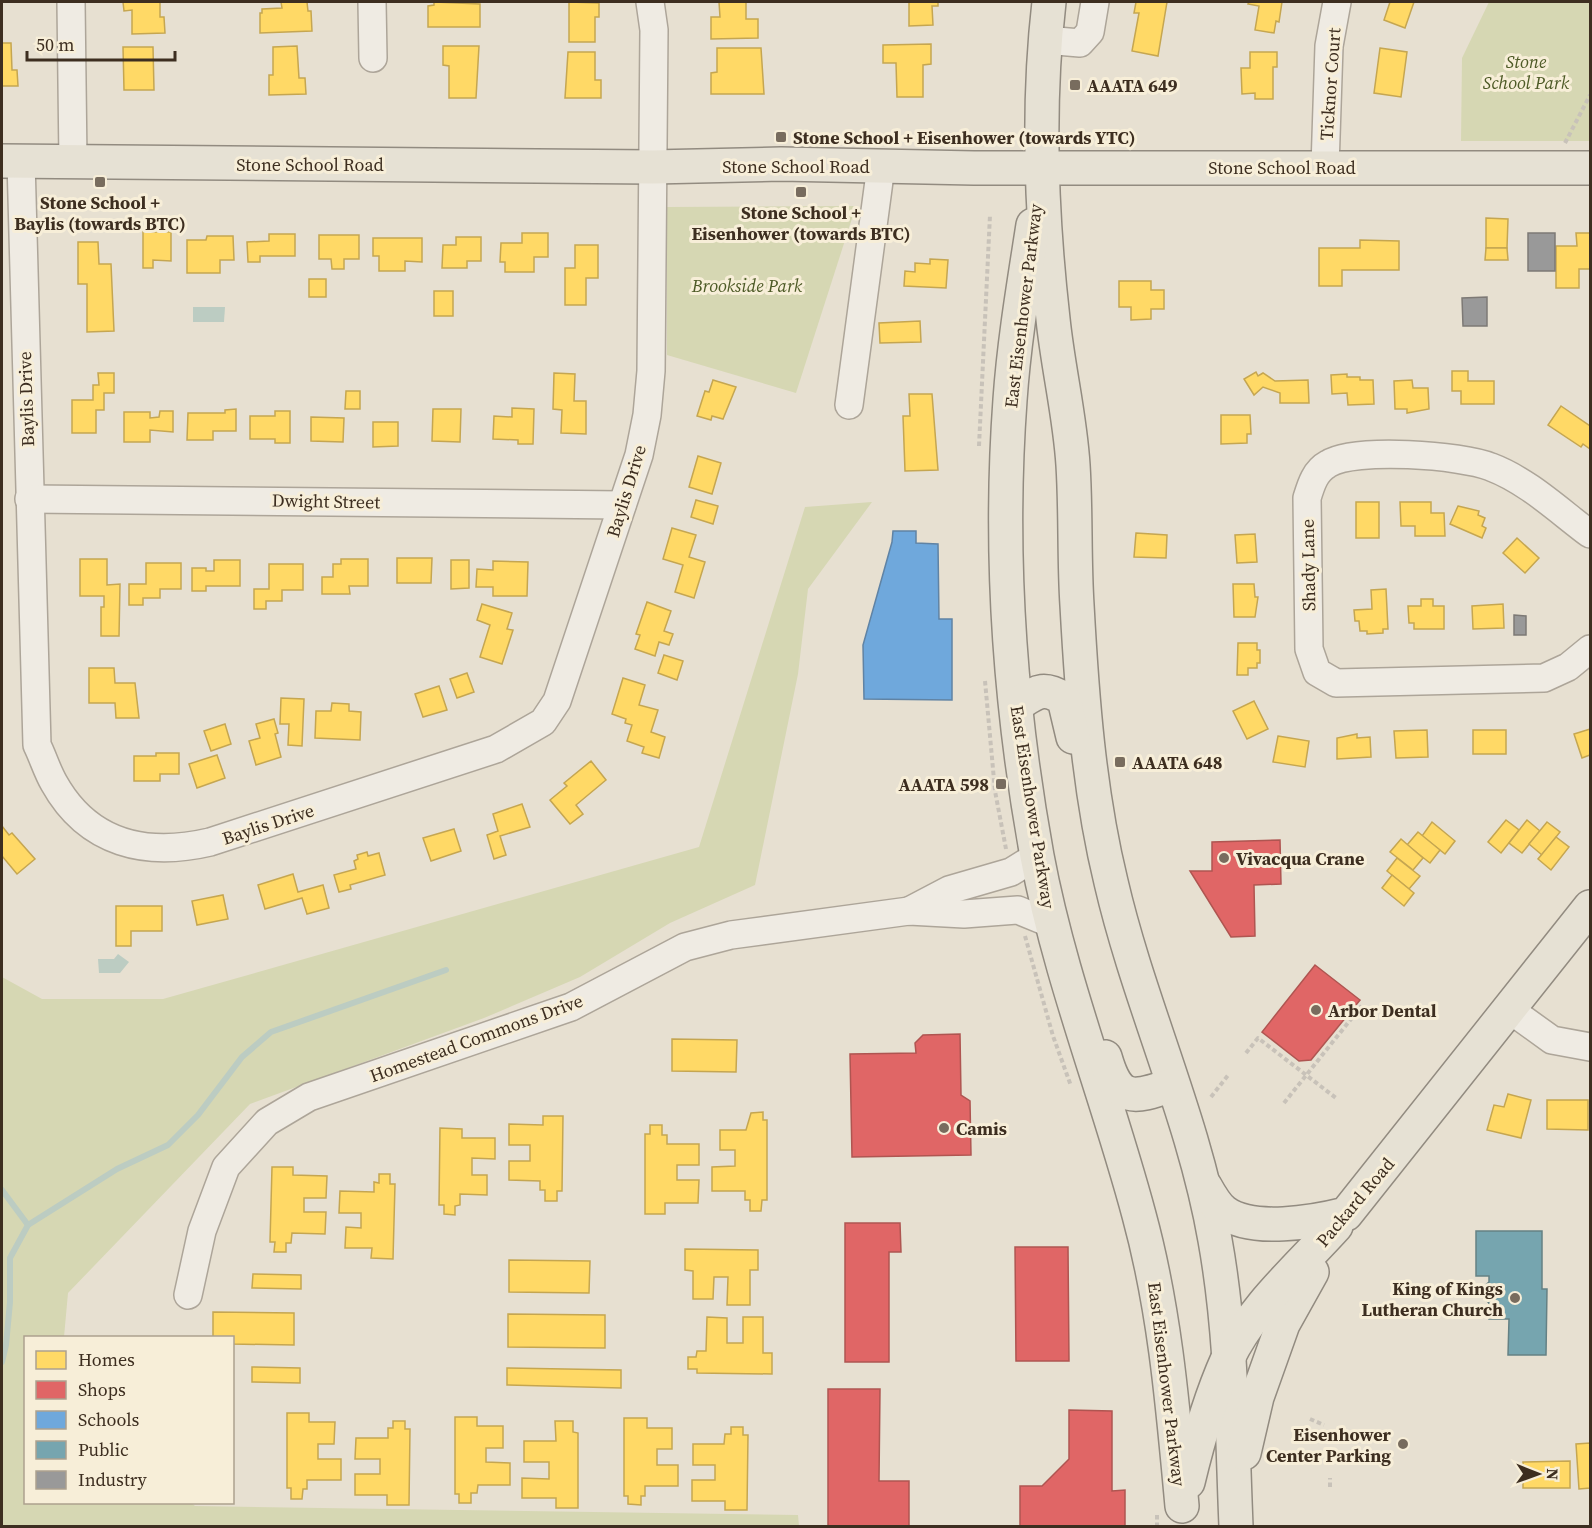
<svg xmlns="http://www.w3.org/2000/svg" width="1592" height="1528" font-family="'Source Serif 4',serif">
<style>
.green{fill:#d6d7b3}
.water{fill:#bcccc2}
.homes{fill:#ffd966;stroke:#c5a651;stroke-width:1.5}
.shops{fill:#e06666;stroke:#af5551;stroke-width:1.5}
.schools{fill:#6fa8dc;stroke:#6083a4;stroke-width:1.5}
.public{fill:#76a5af;stroke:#658184;stroke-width:1.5}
.industry{fill:#999;stroke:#7d7975;stroke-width:1.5}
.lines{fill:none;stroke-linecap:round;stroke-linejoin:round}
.stream{stroke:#bcccc2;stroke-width:6}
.minor-casing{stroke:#ada599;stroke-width:30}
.major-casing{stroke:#928b80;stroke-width:36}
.path{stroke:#c8c2b9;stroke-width:4;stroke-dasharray:4.5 3;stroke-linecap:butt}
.minor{stroke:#efebe3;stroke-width:27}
.major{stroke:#e6e1d4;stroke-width:33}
.poi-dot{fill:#786c5e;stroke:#f7eed8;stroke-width:2}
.labels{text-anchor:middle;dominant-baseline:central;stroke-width:6;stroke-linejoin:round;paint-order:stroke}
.park-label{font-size:18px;font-style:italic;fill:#4d5a26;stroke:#f7eed8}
.street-label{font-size:18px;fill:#3d2e20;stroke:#f7eed8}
.poi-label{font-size:18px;font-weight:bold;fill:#3d2e20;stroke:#f7eed8;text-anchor:start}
</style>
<rect width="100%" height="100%" fill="#e7e0d1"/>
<g class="green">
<path d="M1489 2H1590V141H1461L1462 58Z"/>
<path d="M856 206 796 393 667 355V207Z"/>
<path d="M872 502 808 589 798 674 755 885 670 923 580 977 484 1018 250 1104 68 1293 64 1337 26 1338V1502H190L195 1506 798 1515 799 1526H2V977L42 999H163L699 847 805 507Z"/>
</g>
<g class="water">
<path d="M193 307H225L224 322H193Z"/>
<path d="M118 954 129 962 120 973H99L98 959H114Z"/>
</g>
<g class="homes">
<path d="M123 2H160V17H164L165 33 132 34V10L124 11Z"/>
<path d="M281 2H307L308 11H311L312 31 260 33V13H262V9L282 8Z"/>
<path d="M434 2 480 4V27H428V6L434 5Z"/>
<path d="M569 2 599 3V17H595V42H569Z"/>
<path d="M719 2H746V19H758V38L711 39V17H720Z"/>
<path d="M909 2H938V6H932L933 25 909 26Z"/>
<path d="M1136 2H1167L1158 56 1132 51 1139 13H1134Z"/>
<path d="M1249 2H1282L1279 22 1276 21 1274 33 1255 30 1259 6 1248 4Z"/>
<path d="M1390 2H1414L1405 28 1384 20Z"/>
<path d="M2 43H11L12 70H17L18 86H2Z"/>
<path d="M931 44V64L923 65V97H897L896 63H883V45Z"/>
<path d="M297 46 299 78H305L306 94 269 95V75H273V47Z"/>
<path d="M443 46H479L476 98H449V66L443 65Z"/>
<path d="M123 47H153L154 90H124Z"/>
<path d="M717 48H761L764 94H711V73L717 72Z"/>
<path d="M1380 48 1407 52 1401 97 1374 93Z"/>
<path d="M568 52H595V80H601V98H565Z"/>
<path d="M1250 52H1277V67H1273V99H1255V93L1242 94 1241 68H1250Z"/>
<path d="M1486 218 1508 219 1507 248H1486Z"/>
<path d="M143 232H171V261L153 260V268H143Z"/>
<path d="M522 233H548V257H534V272H505V262H500L501 243H522Z"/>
<path d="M1576 233H1590V269H1579V288H1556V246H1577Z"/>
<path d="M269 234H295V256H260V262H248L247 242 269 241Z"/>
<path d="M319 235H359V259H344V269H332L331 259H319Z"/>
<path d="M207 236H233L234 260H220V273H187V240H206Z"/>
<path d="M456 237H481V261H467V268H442L443 245H456Z"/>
<path d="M373 238H422V262L405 261V271H379V256H373Z"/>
<path d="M1360 240 1399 241V270H1342V286H1319V248H1360Z"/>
<path d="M78 242H98L99 264H111L114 331 87 332V284H78Z"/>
<path d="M575 245H598V278H586V305H565V268H575Z"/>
<path d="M1486 248H1507L1508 260H1485Z"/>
<path d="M930 259 948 260 946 288 904 286 905 271 915 272V263L930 264Z"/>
<rect x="309" y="279" width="17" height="18"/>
<path d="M1119 281H1151V290H1164V309H1151V319L1131 320V307H1119Z"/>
<rect x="434" y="291" width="19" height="25"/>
<path d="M920 321 921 342 880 343 879 323Z"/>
<path d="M1452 371H1468V381H1494V404H1461V391H1452Z"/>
<path d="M1256 372 1258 376 1263 373 1275 381 1308 380 1309 403H1280V393L1263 387 1254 395 1244 379Z"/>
<path d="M98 373H114V393H104V410H96V433H72V400H93V385H99Z"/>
<path d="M554 373 575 374 574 401H586V434L561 433 562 410 553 409Z"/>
<path d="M1347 374V377H1360V380H1373L1374 404 1348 405 1347 393 1332 394 1331 375Z"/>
<path d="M713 380 736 387 723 419 712 416 711 420 697 416 705 391 709 392Z"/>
<path d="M1412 380 1413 388H1428L1429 409 1407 413V409H1395L1394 381Z"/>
<path d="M346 391H360V409H345Z"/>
<path d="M909 394H932L938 470 905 471 903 416H910Z"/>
<path d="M1561 406 1590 426V449L1583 444 1581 447 1548 425Z"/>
<path d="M512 408 534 409 533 444H518V440L493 439 494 416 512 417Z"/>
<path d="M236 409V431H213V440H187L188 413H225V410Z"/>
<path d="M433 409H461L460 442 432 441Z"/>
<path d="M160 411H173V432L150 430V442H124V412H150V418L159 417Z"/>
<path d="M275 411H290V443H275V439H250V416H275Z"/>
<path d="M1221 415H1250L1251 434H1247V443L1221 444Z"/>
<path d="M311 417 344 418 343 442 311 441Z"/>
<path d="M373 422H398V446L373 447Z"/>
<path d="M698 456 721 463 712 494 689 487Z"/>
<path d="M696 500 718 506 713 524 691 517Z"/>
<rect x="1356" y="502" width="23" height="36"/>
<path d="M1400 502H1431V513H1444L1445 536H1415V526H1401Z"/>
<path d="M1458 506 1479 511 1478 515 1485 518 1482 526 1486 528 1482 538 1450 524Z"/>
<path d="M672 528 696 535 689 557 705 562 694 598 675 592 683 565 663 559Z"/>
<path d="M1136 533 1167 535 1166 558 1134 557Z"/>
<path d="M1255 534 1257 562 1237 563 1235 535Z"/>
<path d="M1517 538 1539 558 1525 573 1503 553Z"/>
<path d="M397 558H432L431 583H397Z"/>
<path d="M80 559H107V585L120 584 119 636H101V607H104V596H80Z"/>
<path d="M341 559H368V586H349L350 594H322V577H333V564H341Z"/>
<path d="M214 560H240V586H206V591H192V568H206V571H214Z"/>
<path d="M451 560H469V588L451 589Z"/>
<path d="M493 561 528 562 527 596H493V587H476L477 569 493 570Z"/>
<path d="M146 563H181V589H160V598H143V605H129V584H146Z"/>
<path d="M269 564H303V590H282V601H266V609H254V589H269Z"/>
<path d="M1233 584H1254L1255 597H1258L1255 617H1234Z"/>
<path d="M1386 589 1388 629H1383V633L1367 634V631H1360L1359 621H1355L1354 610 1372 609 1371 590Z"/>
<path d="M1421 599H1433V606H1444V629H1414V623H1409L1408 606H1421Z"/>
<path d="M647 602 671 611 664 631 673 634 669 645 659 642 655 656 635 649 640 635 636 634Z"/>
<path d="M482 604 512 613 507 629 513 630 502 664 480 657 490 625 477 620Z"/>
<path d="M1503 604 1504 628 1473 629 1472 606Z"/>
<path d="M1238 643H1257V650H1260V663H1257V668H1248V675H1237Z"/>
<path d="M664 655 683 661 677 680 658 673Z"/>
<path d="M89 668H114L115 683H135L139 718H116L115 703H89Z"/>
<path d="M467 673 474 692 457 698 450 679Z"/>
<path d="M623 678 645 685 639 705 658 710 651 732 665 737 659 758 642 753 644 747 627 741 632 725 625 723 626 719 612 714Z"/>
<path d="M439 686 447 710 423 717 415 694Z"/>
<path d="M281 698 304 699 302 746 288 745 289 724H280Z"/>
<path d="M1254 701 1268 729 1247 739 1233 711Z"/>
<path d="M332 703 349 704V711L361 712 360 740 315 738 316 711H331Z"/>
<path d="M274 719 278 733 275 734 281 757 256 765 249 741 260 738 256 724Z"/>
<path d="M225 724 231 744 211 751 204 731Z"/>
<path d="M1590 729V755L1582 758 1574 734Z"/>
<path d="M1427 730 1428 757 1396 758 1394 731Z"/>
<rect x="1473" y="730" width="33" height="24"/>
<path d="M1357 734V738L1370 737 1371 757 1337 759V738Z"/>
<path d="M1278 736 1309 741 1305 767 1273 762Z"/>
<path d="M156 753H179V774H160V781H134V756H156Z"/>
<path d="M217 755 225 778 197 788 189 764Z"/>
<path d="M591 761 606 780 576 805 583 814 570 824 550 800 567 786 564 783Z"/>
<path d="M522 804 530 827 500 836 506 855 494 859 487 835 498 831 493 814Z"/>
<path d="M1506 820 1519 830 1501 853 1488 842Z"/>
<path d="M1527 820 1540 831 1522 853 1509 843Z"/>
<path d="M1432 822 1455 841 1445 854 1422 836Z"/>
<path d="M1547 822 1560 832 1542 855 1529 844Z"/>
<path d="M2 826 9 835 12 833 35 859 17 874 2 856Z"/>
<path d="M454 829 461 851 431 861 423 838Z"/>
<path d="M1418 832 1440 850 1430 863 1407 845Z"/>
<path d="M1556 837 1569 847 1551 870 1538 859Z"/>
<path d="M1401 839 1423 858 1413 870 1390 852Z"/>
<path d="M367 852 368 856 379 853 385 875 350 885 351 889 339 892 334 875 356 869 354 861 358 859 357 855Z"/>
<path d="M1397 858 1420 876 1409 889 1387 871Z"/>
<path d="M293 874 298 892 323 885 329 908 307 914 302 898 265 909 258 885Z"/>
<path d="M1392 875 1414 893 1404 906 1382 888Z"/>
<path d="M223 895 228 919 197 925 192 901Z"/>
<path d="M116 906H162V931H131V946H116Z"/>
<path d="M672 1039 737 1040 736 1072 672 1071Z"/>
<path d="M1508 1094 1531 1100 1521 1138 1487 1130 1494 1105 1504 1107Z"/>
<path d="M1547 1100H1588V1130L1547 1129Z"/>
<path d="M763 1112V1120H767V1200H762L761 1211H750V1200H745V1191H712V1167L735 1166V1150H720V1130H746L751 1113Z"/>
<path d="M543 1116H563L562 1191H557V1201H545V1190H540V1181L509 1180V1161H530V1145H509V1124L543 1125Z"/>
<path d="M650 1125H662V1135H667V1144H699V1165H677V1180H699L698 1203H665V1214H645V1134H650Z"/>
<path d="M440 1128 462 1129V1138H495V1159L472 1158V1175H487V1195L460 1194V1205L455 1206V1215L444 1214V1205H439Z"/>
<path d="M272 1167H293V1175L327 1176 326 1198H304V1212H326L325 1234 292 1233 291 1243H286V1252H274L275 1242H270Z"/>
<path d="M379 1174H390V1184H395L393 1259 371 1258 372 1248H345L346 1227 361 1228V1213H339L340 1191 374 1192V1182L379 1183Z"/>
<path d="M685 1249 758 1250V1270H750V1305H727L728 1277H714L713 1299H693V1271L685 1270Z"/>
<path d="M509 1260 590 1261 589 1293 509 1292Z"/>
<path d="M253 1274 301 1275V1289L252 1288Z"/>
<path d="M213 1312 294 1313V1345L232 1344V1338H213Z"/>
<path d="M508 1314 605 1315V1348L508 1347Z"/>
<path d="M707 1317 727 1318V1343H743V1317H763V1353H772V1374L697 1373V1369H688V1357H696L697 1351H706Z"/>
<path d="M252 1367 300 1368V1383L252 1382Z"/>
<path d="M507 1368 621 1370V1388L507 1385Z"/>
<path d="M287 1413H309V1422H335L334 1444H318V1459H341V1480H307V1489H303L302 1499H291V1488H287Z"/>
<path d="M455 1417H477V1426H503V1448H486V1462L510 1463V1485H478L477 1493H471V1503H459V1494H455Z"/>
<path d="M624 1418H647V1428H672V1449H657V1465H678V1486H645V1496H641V1505L628 1504V1496H624Z"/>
<path d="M393 1421H405V1429H410L409 1505H387V1495H355V1474H380V1459H355L356 1438H388V1428H393Z"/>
<path d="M555 1421H573V1432L578 1433V1508H556V1498H522V1478L549 1479V1462H524V1441H556Z"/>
<path d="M731 1427H743V1435H748L747 1510H725V1501H692V1480H715V1465H693V1444H724L725 1434H731Z"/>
<path d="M1590 1443V1488L1579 1489 1576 1444Z"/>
<path d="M1570 1461V1488H1523V1462Z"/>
</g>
<g class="shops">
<path d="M1280 840 1281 884 1254 885 1255 936 1231 937 1190 871H1212V842Z"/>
<path d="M1315 965 1360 1000 1311 1060 1299 1061 1262 1032Z"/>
<path d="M960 1034 961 1095 970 1101 971 1155 852 1157 850 1054 916 1053 915 1043 923 1035Z"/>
<path d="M845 1223H900L901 1252H889V1362H845Z"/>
<path d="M1015 1247H1068L1069 1361H1016Z"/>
<path d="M828 1389H880L879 1481H909V1526H828Z"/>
<path d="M1069 1410 1112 1411V1491L1125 1490V1526H1020V1486H1042L1069 1459Z"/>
</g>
<path class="schools" d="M893 531H916V543L938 544 939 619H952V700L864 699 863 645 892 542Z"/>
<path class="public" d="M1476 1231H1542V1289H1547L1546 1355H1508L1509 1319H1489V1303L1477 1292 1489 1282V1276H1476Z"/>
<g class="industry">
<rect x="1528" y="233" width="27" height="38"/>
<path d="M1487 297V326H1463L1462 298Z"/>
<path d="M1514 615 1526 616V635H1514Z"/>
</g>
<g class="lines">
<g class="stream">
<path d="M2 1190 28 1225"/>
<path d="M2 1362 6 1345 10 1302V1258L28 1225 117 1169 168 1145 198 1115 242 1057 271 1032 446 970"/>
</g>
<defs>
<g id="minor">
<path d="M71 2 73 162"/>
<path d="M372 2 373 58"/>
<path d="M1045 40 1080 43 1090 32 1095 2"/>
<path d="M21 161 37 745C43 757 47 771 54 783 88 844 146 857 210 842L496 749 543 722 557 701 639 455 647 415 651 371 654 30 650 2"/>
<path d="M1325 167 1329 46 1337 2"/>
<path d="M849 405 881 166"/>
<path d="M29 499 622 505"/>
<path d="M1590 534C1559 511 1528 481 1491 467 1462 455 1354 447 1328 464 1315 471 1311 485 1307 498L1309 649 1317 672 1336 683 1544 678 1568 667 1590 649"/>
<path d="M909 911 949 890 1011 872 1037 856"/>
<path d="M1509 1009 1552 1040 1590 1047"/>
<path d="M188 1295 202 1231 226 1167 267 1122 309 1097 571 1007 685 947 731 935 909 911 964 914 1018 910 1052 924"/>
</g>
<g id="major">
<path d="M1049 2C1037 107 1041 214 1053 319 1058 368 1070 416 1073 465 1076 512 1074 559 1077 605 1082 697 1089 792 1111 882 1139 1003 1194 1118 1215 1240 1232 1334 1232 1431 1236 1526"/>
<path d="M2 161 653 167 781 164 974 168H1590"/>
<path d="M1033 225C1024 283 1014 342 1010 400 999 551 1010 708 1037 856 1060 979 1107 1095 1139 1215 1165 1310 1173 1408 1182 1506"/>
<path d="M1016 705C1036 693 1042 685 1064 699L1073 737"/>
<path d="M1105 1057C1118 1102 1132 1099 1172 1085"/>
<path d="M1205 1186C1210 1195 1216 1206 1224 1212 1252 1233 1314 1222 1346 1214L1590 907"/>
<path d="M1244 1453 1257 1397 1283 1324 1312 1272"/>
<path d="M1188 1482C1198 1440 1210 1398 1228 1358 1252 1308 1299 1267 1336 1226"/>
</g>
</defs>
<use href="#minor" class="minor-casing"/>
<use href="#major" class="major-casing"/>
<g class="path">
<path d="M1565 143 1590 95"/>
<path d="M979 446 990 215"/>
<path d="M985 681 995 791 1006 849"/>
<path d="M1025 936 1053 1036 1071 1086"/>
<path d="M1246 1053 1258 1038 1336 1098"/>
<path d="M1211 1097 1229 1074"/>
<path d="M1284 1103 1363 1004"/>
<path d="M1310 1419 1324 1425"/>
<path d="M1330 1487V1478"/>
<path d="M1157 1515V1526"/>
</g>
<use href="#minor" class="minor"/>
<use href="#major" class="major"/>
</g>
<g class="poi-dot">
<rect x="1069" y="79" width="12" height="12" rx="3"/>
<rect x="775" y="131" width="12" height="12" rx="3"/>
<rect x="94" y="176" width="12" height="12" rx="3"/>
<rect x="795" y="186" width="12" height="12" rx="3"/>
<rect x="1114" y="756" width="12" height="12" rx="3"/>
<rect x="995" y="778" width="12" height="12" rx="3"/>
<circle cx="1224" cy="858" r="6"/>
<circle cx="1316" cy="1010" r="6"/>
<circle cx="944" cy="1128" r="6"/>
<circle cx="1515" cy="1298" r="6"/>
<circle cx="1403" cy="1444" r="6"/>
</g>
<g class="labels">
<g class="park-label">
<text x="1526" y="61">Stone<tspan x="1526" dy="21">School Park</tspan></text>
<text x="747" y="285">Brookside Park</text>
</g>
<g class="street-label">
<text transform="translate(1330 84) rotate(-86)">Ticknor Court</text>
<text x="310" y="164">Stone School Road</text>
<text x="796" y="166">Stone School Road</text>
<text x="1282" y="167">Stone School Road</text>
<text transform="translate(1023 306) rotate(-83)">East Eisenhower Parkway</text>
<text transform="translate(26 399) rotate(-92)">Baylis Drive</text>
<text transform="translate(626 491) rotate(-73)">Baylis Drive</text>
<text transform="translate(326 501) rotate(1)">Dwight Street</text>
<text transform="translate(1308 565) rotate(-91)">Shady Lane</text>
<text transform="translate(1033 807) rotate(81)">East Eisenhower Parkway</text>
<text transform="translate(268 824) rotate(-18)">Baylis Drive</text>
<text transform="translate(476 1038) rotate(-20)">Homestead Commons Drive</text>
<text transform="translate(1355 1202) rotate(-50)">Packard Road</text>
<text transform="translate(1167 1384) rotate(83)">East Eisenhower Parkway</text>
</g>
<g class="poi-label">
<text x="1087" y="85">AAATA 649</text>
<text x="793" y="137">Stone School + Eisenhower (towards YTC)</text>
<text x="100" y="202" text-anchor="middle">Stone School +<tspan x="100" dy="21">Baylis (towards BTC)</tspan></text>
<text x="801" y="212" text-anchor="middle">Stone School +<tspan x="801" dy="21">Eisenhower (towards BTC)</tspan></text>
<text x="1132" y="762">AAATA 648</text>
<text x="989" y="784" text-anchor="end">AAATA 598</text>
<text x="1236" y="858">Vivacqua Crane</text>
<text x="1328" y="1010">Arbor Dental</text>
<text x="956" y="1128">Camis</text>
<text x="1503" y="1288" text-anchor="end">King of Kings<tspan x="1503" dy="21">Lutheran Church</tspan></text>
<text x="1391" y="1434" text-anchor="end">Eisenhower<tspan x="1391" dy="21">Center Parking</tspan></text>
</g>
</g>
<rect width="1592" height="1528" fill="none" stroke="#3d2e20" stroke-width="6"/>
<rect x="24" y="1336" width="210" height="168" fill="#f7eed8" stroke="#ada18e" stroke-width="1.5"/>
<rect x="36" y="1351" width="30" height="18" fill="#ffd966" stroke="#ada18e" stroke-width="1.5"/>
<text x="78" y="1366" font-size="18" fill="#3d2e20">Homes</text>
<rect x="36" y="1381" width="30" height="18" fill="#e06666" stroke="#ada18e" stroke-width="1.5"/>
<text x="78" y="1396" font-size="18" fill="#3d2e20">Shops</text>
<rect x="36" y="1411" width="30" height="18" fill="#6fa8dc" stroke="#ada18e" stroke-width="1.5"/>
<text x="78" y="1426" font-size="18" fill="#3d2e20">Schools</text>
<rect x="36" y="1441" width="30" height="18" fill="#76a5af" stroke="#ada18e" stroke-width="1.5"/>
<text x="78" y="1456" font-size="18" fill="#3d2e20">Public</text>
<rect x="36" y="1471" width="30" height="18" fill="#999999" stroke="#ada18e" stroke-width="1.5"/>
<text x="78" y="1486" font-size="18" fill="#3d2e20">Industry</text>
<g transform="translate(1538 1474) rotate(91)" stroke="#f7eed8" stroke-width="4.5" paint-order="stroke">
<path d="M0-4.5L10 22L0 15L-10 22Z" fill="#3d2e20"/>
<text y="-9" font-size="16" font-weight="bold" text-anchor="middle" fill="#3d2e20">N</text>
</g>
<path d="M27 51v9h148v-9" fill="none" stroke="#3d2e20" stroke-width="3"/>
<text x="36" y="51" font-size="18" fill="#3d2e20" stroke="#f7eed8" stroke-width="4.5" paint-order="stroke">50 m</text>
</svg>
